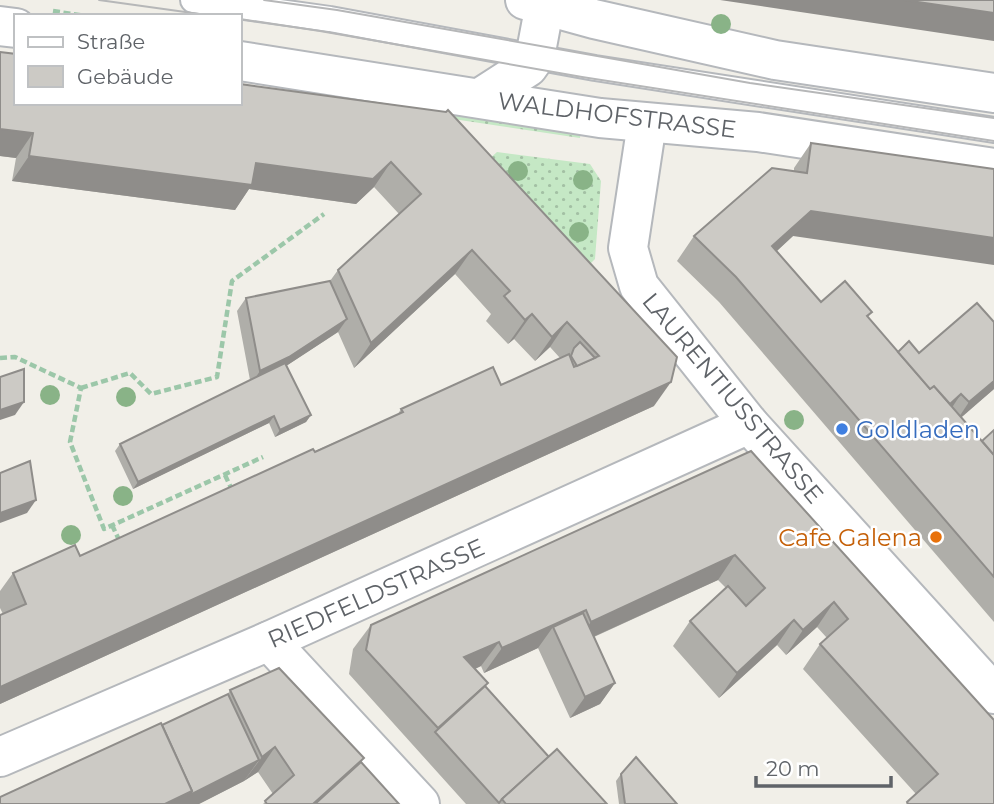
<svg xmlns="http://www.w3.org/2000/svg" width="994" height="804" font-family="Montserrat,sans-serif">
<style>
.grass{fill:url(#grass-dots)}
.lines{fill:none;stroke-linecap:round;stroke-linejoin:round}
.service-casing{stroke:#b5b8bc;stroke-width:28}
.minor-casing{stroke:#b5b8bc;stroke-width:42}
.tertiary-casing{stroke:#b5b8bc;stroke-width:42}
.path{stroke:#9cc7a9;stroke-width:4.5;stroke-dasharray:7 3.5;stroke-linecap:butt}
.service{stroke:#fff;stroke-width:24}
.minor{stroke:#fff;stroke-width:38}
.tertiary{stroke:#fff;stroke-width:38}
.tram{stroke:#b6b7b8;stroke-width:2}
.tree{fill:#89b387}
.wall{fill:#afaea9}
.shaded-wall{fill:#8f8d8a}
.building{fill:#cccac5;stroke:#8f8d8a;stroke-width:2}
.shop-dot{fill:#3f7fe0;stroke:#fff;stroke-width:2.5}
.food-dot{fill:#e8710a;stroke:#fff;stroke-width:2.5}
.labels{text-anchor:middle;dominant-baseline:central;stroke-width:5;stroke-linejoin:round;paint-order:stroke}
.street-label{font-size:24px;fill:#5f6368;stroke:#fff}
.shop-label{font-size:24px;fill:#366cbe;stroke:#fff;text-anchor:start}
.food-label{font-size:24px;fill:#c56008;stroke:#fff;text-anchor:end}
</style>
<defs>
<pattern id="grass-dots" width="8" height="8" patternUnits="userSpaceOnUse" patternTransform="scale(1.75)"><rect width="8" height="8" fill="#c5e8c5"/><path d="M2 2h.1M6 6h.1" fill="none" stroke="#a3c0a4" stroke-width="1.8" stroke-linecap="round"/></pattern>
</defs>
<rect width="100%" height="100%" fill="#f1efe8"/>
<g class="grass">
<path d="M349 86 582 124 580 138 346 103Z"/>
<path d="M497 152 590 164 601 181 595 259 585 269 487 161Z"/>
</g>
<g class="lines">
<defs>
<path id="service" d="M193 0 330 19 595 68 994 130"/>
<g id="minor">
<path d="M647 123 628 248 639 286 749 424 994 694"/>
<path d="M269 641 420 804"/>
<path d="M0 757 269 641 749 424"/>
</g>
<g id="tertiary">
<path d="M525 0 594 19 775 60 994 93"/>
<path d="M0 26 16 28"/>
<path d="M240 61 600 118 758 132 994 168"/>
<path d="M480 98 528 67 535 57 545 4"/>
</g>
</defs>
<use href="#service" class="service-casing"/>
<use href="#minor" class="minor-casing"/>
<use href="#tertiary" class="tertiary-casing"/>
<g class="path">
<path d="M53 11 85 16"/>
<path d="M0 358 15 357 81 388 70 442 104 529 263 457"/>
<path d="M81 388 130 373 151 394 217 377 232 281 324 214"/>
<path d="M225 475 232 490"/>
<path d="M112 525 120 542"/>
</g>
<use href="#service" class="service"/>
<use href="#minor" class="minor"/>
<use href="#tertiary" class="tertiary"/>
<g class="tram">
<path d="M99 0 214 16"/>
<path d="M264 0 337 10 750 83 994 118"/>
<path d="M240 19 320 31 582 77 994 141"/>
</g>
</g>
<g class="tree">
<circle cx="721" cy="24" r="10"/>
<circle cx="518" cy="171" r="10"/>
<circle cx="583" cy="180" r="10"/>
<circle cx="579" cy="232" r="10"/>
<circle cx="50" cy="395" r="10"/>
<circle cx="126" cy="397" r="10"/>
<circle cx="794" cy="420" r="10"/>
<circle cx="123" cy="496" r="10"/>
<circle cx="71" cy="535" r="10"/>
</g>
<g class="wall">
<path d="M0 52 446 112 654 406 0 704V615L3 614 0 608V591L13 573 80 556 398 414 401 409 501 385 560 358 550 347 535 361 514 339 508 344 486 321 491 314 455 274 354 368 338 332 286 366 311 415 306 422 275 437 269 423 133 489 115 451 120 444 250 380 237 311 246 298 330 281 338 270 399 214 374 187 356 204 249 189 235 210 12 181 16 158 0 156Z"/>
<path d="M811 143 994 169 793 236 777 251 821 302 872 312 868 317 898 352 919 353 994 389 961 417 982 441 994 430V622L719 302 677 261 694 236 794 171V168Z"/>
<path d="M751 451 994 804H906L916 794 803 669 820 644 827 638 817 627 786 655 777 645 719 698 673 646 690 621 726 588 718 580 594 637 615 683 600 704 570 718 538 648 484 673 481 666 475 669 485 686 549 757 607 804H466L349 674 353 649 371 625Z"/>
<path d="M230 690 364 758 361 762 399 804H263L273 794 258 772 244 781 199 804 228 694Z"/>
<path d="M621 774 677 804H619L616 781Z"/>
</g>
<g class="shaded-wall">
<path d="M720 0H904L994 13V41Z"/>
<path d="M0 129 33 133 16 158 0 156Z"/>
<path d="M29 156 256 163 391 162 374 187 356 204 249 189 235 210 12 181Z"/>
<path d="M811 211 994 238V265L793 236 755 271 772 246Z"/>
<path d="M472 250 455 274 354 368 371 343Z"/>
<path d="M532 314 514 339 508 344 525 320Z"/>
<path d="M347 319 338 332 280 370 251 384 260 371Z"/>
<path d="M567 322 550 347 535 361 552 337Z"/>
<path d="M994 381V389L955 423 969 402Z"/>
<path d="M671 382 654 406 0 704V687Z"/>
<path d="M961 394 947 415 946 407Z"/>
<path d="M24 402 15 415 0 420V410Z"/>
<path d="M311 415 306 422 275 437 280 430Z"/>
<path d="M274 416 269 423 133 489 138 482Z"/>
<path d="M36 500 27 513 0 523V513Z"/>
<path d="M735 555 718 580 573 646 591 622Z"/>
<path d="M834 602 817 627 786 655 803 630Z"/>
<path d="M586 610 568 634 553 627 538 648 484 673 502 648Z"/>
<path d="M794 620 777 645 719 698 737 673Z"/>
<path d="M499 642 481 666 447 682 464 657Z"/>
<path d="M615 683 600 704 570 718 585 697Z"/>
<path d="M275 747 258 772 244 781 262 757Z"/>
<path d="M259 760 244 781 199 804H165Z"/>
</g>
<g class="building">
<path d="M904 0H994V13Z"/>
<path d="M0 52 16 54V103H240V84L446 112 448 110 677 357 671 382 0 687V615L26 604 13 573 75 545 80 556 313 449 315 452 403 412 401 409 493 367 501 385 569 354 574 367 599 356 567 322 552 337 532 314 525 320 504 296 510 291 472 250 371 343 338 270 421 194 391 162 373 179 256 163 252 185 29 156 33 133 0 129Z"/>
<path d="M811 143 994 169V238L811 211 772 246 821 302 845 281 872 312 867 316 930 389 934 386 994 455V577L736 277 694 236 772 168 807 173Z"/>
<path d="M330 281 347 319 289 357 260 371 246 298Z"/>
<path d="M977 303 994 322V381L969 402 961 394 950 404 934 386 930 389 898 352 909 341 919 353Z"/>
<path d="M580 342 595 358 577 366 571 356 574 348Z"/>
<path d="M285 363 311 415 280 430 274 416 138 482 120 444Z"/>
<path d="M24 369V402L0 410V377Z"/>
<path d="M994 430V455L982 441Z"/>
<path d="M751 451 994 720V804H908L907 802 938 774 820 644 848 619 834 602 803 630 794 620 737 673 690 621 728 586 746 606 765 588 735 555 591 622 586 610 502 648 499 642 464 657 488 683 438 728 366 650 371 625Z"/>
<path d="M30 461 36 500 0 513V473Z"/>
<path d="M583 613 615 683 585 697 553 627Z"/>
<path d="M279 668 364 758 313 804H267L265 801 294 775 275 747 262 757 230 690Z"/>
<path d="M485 686 549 757 502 799 499 803 435 732Z"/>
<path d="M228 694 259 760 190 795 192 791 162 725Z"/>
<path d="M161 723 192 791 165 804H0V797Z"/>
<path d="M557 749 607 804H506L502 799Z"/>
<path d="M636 757 677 804H625L621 774Z"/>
<path d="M361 762 399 804H315Z"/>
</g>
<circle class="shop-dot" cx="842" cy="429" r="7"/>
<circle class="food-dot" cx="936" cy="537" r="7"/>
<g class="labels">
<g class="street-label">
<text transform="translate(617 115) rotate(7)">WALDHOFSTRASSE</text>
<text transform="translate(733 398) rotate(50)">LAURENTIUSSTRASSE</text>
<text transform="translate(376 593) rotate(-24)">RIEDFELDSTRASSE</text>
</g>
<g class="shop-label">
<text x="856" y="429">Goldladen</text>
</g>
<g class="food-label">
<text x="922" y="537">Cafe Galena</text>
</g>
</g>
<rect x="14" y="14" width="228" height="91" fill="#ffffff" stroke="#bfc1c3" stroke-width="2"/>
<rect x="28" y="37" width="35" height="10" fill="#ffffff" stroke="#bfc1c3" stroke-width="2"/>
<text x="77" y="49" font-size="21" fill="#5f6368">Straße</text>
<rect x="28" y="66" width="35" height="21" fill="#cccac5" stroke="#bfc1c3" stroke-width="2"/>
<text x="77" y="84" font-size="21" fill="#5f6368">Gebäude</text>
<path d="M756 776v10h135v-10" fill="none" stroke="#5f6368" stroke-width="3.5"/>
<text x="766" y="776" font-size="21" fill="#5f6368" stroke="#ffffff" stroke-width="5" paint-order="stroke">20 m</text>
</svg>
